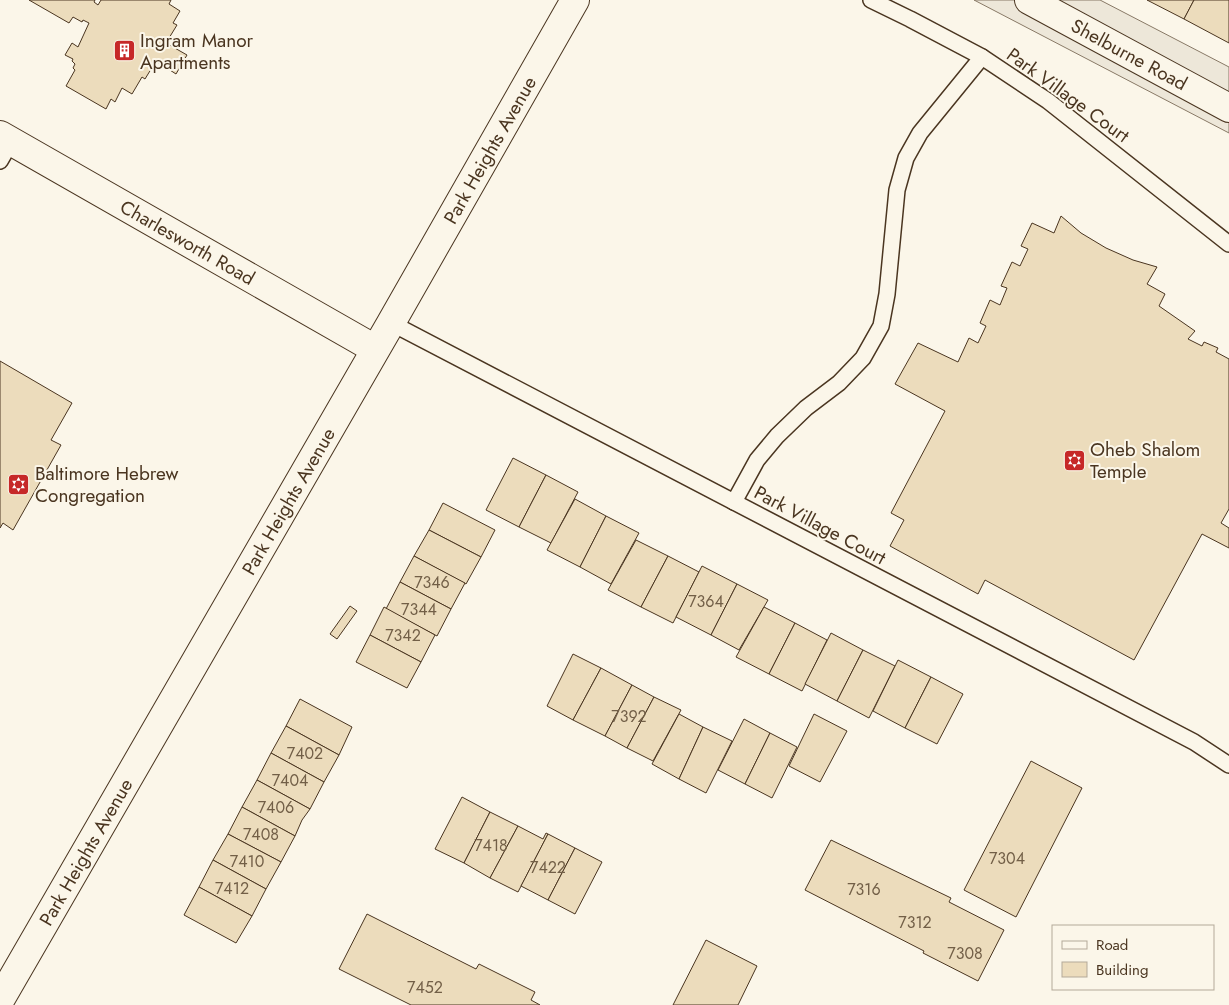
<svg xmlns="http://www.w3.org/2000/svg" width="1229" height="1005" font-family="Jost,sans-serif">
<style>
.parking{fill:#ede7d9;stroke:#887966}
.building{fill:#ecdcbc;stroke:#4a3520}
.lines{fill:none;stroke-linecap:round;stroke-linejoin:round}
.service-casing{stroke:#4a3520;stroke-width:18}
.minor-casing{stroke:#4a3520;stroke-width:30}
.secondary-casing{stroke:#4a3520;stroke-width:30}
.service{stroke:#fbf6e9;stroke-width:15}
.minor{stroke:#fbf6e9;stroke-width:28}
.secondary{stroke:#fbf6e9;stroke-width:28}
.labels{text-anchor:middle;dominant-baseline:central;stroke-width:4;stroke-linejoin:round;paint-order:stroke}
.number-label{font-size:16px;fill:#725f47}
.poi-label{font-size:19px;fill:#4a3520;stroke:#fbf6e9;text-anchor:start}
.street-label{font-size:19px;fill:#4a3520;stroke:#fbf6e9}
</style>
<rect width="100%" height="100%" fill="#fbf6e9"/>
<path class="parking" d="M974 0H1100L1229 67V133Z"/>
<g class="building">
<path d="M29 0H95L94 2 98 5 101 0H171L169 4 180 11 173 23 177 25 166 43 187 55 176 74 156 61 145 79 142 77 132 94 122 88 115 102 111 99 106 109 66 86 75 70 73 68 75 64 72 61 73 59 65 55 72 43 78 47 89 23 83 20 82 22 73 17 69 23Z"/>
<path d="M1147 0H1194L1184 19Z"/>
<path d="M1194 0H1229V43L1184 19Z"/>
<path d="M1061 216 1081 233 1106 248 1133 260 1157 267 1147 284 1165 294 1159 306 1195 331 1188 339 1202 346 1204 342 1218 348 1216 352 1229 359V509L1221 523 1229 528V548L1202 534 1134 660 985 580 978 594 890 546 904 520 891 513 945 411 895 384 918 343 958 362 969 338 978 343 986 326 980 323 990 300 1000 305 1007 288 1001 286 1012 262 1020 266 1028 249 1021 246 1032 223 1054 233Z"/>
<path d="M0 361 72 403 51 440 61 445 13 530 3 523 0 528Z"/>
<path d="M513 458 546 475 519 527 486 510Z"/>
<path d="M546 475 578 492 551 543 519 527Z"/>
<path d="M575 499 606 516 580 567 547 550Z"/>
<path d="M443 503 495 530 481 557 429 530Z"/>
<path d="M606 516 639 533 611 584 580 567Z"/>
<path d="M429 530 481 557 466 584 414 556Z"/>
<path d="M636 540 668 556 641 607 608 590Z"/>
<path d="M414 556 465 583 451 609 400 582Z"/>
<path d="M668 556 699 572 673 623 641 607Z"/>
<path d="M702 566 737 584 711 635 676 617Z"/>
<path d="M400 582 451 609 437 636 386 609Z"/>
<path d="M737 584 768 600 739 650 711 635Z"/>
<path d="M350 606 357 611 337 639 330 634Z"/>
<path d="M384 607 435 635 421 662 370 635Z"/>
<path d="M764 607 795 623 769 674 736 657Z"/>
<path d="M795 623 827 640 802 691 769 674Z"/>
<path d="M831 633 863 650 837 701 805 684Z"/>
<path d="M370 635 421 662 407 688 356 662Z"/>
<path d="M863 650 895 666 869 718 837 701Z"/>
<path d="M573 654 601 668 573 720 547 706Z"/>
<path d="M898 660 931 677 905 728 873 711Z"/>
<path d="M601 668 632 685 605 736 573 720Z"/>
<path d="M931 677 963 694 937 744 905 728Z"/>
<path d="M632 685 654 697 627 748 605 736Z"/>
<path d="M654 697 681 710 653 761 627 748Z"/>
<path d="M300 699 352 727 339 755 286 726Z"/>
<path d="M679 714 703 727 679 779 652 764Z"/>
<path d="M814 714 847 731 820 782 789 766Z"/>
<path d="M744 719 770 733 745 784 718 770Z"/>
<path d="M286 726 339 755 324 782 271 753Z"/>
<path d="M703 727 732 741 706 793 679 779Z"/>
<path d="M770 733 797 747 772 798 745 784Z"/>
<path d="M271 753 324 782 310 809 257 780Z"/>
<path d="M1031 761 1082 788 1016 917 964 890Z"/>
<path d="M257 780 310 809 302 820 295 836 242 807Z"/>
<path d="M462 797 490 812 464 863 435 849Z"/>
<path d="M242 807 295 836 281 862 228 834Z"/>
<path d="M490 812 518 826 490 878 464 863Z"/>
<path d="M518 826 543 839 546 833 548 834 518 892 490 878Z"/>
<path d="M228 834 281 862 266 889 213 860Z"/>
<path d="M548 834 575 848 548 900 521 886Z"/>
<path d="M831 840 951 898 949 902 1004 930 978 981 923 953 924 951 805 890Z"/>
<path d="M575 848 602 862 575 914 548 900Z"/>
<path d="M213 860 266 889 252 916 199 887Z"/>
<path d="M199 887 252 916 236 943 184 915Z"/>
<path d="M367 914 476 969 479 964 535 992 531 1000 540 1005H411L339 969Z"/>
<path d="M706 940 757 966 738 1005H673Z"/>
</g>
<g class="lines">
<defs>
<g id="service">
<path d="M871 0 910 19 982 57 1048 101 1229 244"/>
<path d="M0 161 11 142"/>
<path d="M391 323 1194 742 1229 765"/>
<path d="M734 502 757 460 777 436 806 408 839 383 863 358 881 326 887 294 897 190 906 158 920 133 982 57"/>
</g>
<g id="minor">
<path id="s1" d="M1029 0 1229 108"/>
<path id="s2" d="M0 135 375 349"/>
</g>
<g id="secondary">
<path id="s3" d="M0 1000 391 323 575 0"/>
</g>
</defs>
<use href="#service" class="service-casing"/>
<use href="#minor" class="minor-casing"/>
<use href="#secondary" class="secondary-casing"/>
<use href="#service" class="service"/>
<use href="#minor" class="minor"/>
<use href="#secondary" class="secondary"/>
</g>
<defs>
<symbol id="building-square" viewBox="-11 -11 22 22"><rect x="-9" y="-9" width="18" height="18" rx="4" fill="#c62828" stroke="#fbf6e9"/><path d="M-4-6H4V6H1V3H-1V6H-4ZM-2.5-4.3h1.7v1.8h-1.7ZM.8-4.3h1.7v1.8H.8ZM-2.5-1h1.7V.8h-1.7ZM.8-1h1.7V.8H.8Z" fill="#fff"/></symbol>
<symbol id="synagogue-square" viewBox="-11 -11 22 22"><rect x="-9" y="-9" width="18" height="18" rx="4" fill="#c62828" stroke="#fbf6e9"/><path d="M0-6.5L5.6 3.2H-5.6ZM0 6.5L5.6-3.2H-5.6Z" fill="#fff"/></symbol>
</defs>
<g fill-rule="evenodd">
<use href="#building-square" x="112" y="38" width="25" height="25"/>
<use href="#synagogue-square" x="1062" y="448" width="25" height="25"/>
<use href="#synagogue-square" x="6" y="472" width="25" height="25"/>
</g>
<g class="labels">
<g class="number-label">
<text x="432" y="582">7346</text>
<text x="706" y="601">7364</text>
<text x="419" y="609">7344</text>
<text x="403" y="635">7342</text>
<text x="629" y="716">7392</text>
<text x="305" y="753">7402</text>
<text x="290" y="780">7404</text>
<text x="276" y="807">7406</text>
<text x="261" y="834">7408</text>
<text x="491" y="845">7418</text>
<text x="1007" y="858">7304</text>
<text x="247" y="861">7410</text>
<text x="548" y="867">7422</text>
<text x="232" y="888">7412</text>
<text x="864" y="889">7316</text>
<text x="915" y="922">7312</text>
<text x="965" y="953">7308</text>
<text x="425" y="987">7452</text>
</g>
<g class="poi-label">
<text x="140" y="40">Ingram Manor<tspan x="140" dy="22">Apartments</tspan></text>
<text x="1090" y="449">Oheb Shalom<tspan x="1090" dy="22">Temple</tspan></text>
<text x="35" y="473">Baltimore Hebrew<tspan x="35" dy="22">Congregation</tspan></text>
</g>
<g class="street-label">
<text stroke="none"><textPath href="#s1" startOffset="114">Shelburne Road</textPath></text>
<text transform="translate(1068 95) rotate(36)">Park Village Court</text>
<text stroke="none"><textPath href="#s3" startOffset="981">Park Heights Avenue</textPath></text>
<text stroke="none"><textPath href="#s2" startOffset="216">Charlesworth Road</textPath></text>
<text stroke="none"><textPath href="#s3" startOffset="576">Park Heights Avenue</textPath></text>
<text transform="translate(820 525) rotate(28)">Park Village Court</text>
<text stroke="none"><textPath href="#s3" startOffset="171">Park Heights Avenue</textPath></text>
</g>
</g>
<rect x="1052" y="925" width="162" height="65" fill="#fbf6e9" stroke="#b4a999"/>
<rect x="1062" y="941" width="25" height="8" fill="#fbf6e9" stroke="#b4a999"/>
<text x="1096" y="950" font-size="15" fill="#4a3520">Road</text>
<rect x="1062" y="962" width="25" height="15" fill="#ecdcbc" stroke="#b4a999"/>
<text x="1096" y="975" font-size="15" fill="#4a3520">Building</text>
</svg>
